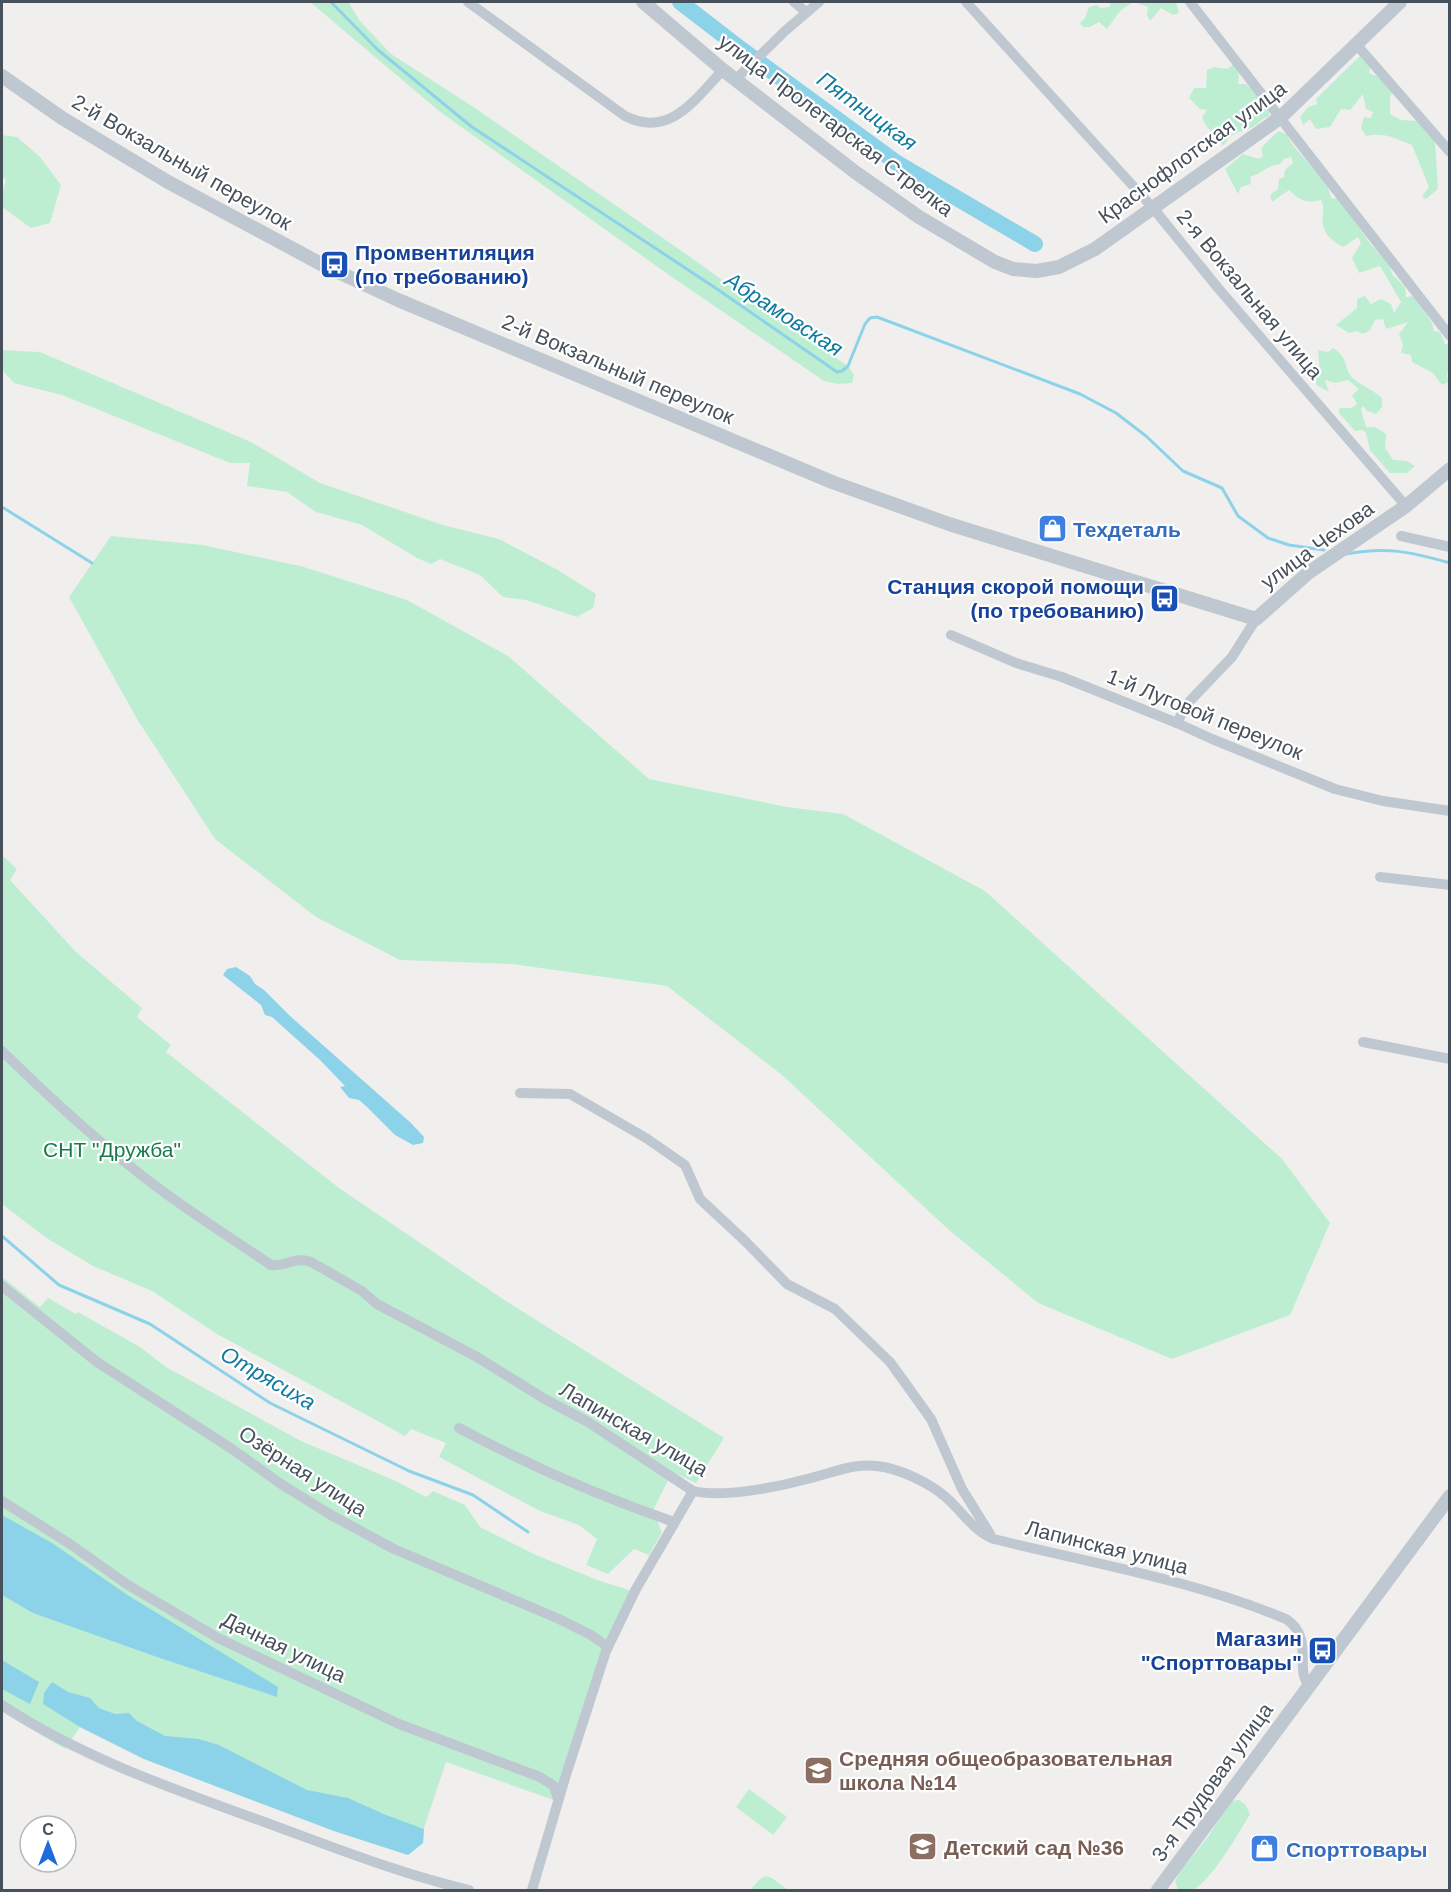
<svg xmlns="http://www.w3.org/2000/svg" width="1451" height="1892" font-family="Arial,sans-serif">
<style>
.green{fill:#beeed2}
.water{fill:#8cd3e9}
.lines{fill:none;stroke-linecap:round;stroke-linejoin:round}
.stream{stroke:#8cd3e9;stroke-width:3}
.river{stroke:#8cd3e9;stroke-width:16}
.minor{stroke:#bfc8d0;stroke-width:10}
.tertiary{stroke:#bfc8d0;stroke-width:14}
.labels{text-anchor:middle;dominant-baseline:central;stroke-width:4.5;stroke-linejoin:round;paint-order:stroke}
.street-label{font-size:21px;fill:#47515b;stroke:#fff}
.transit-label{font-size:21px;font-weight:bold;fill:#164399;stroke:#fff;text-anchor:end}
.shop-label{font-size:21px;font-weight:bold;fill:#366cbe;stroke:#fff;text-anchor:start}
.park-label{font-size:21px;fill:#197b4d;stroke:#fff}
.education-label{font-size:21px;font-weight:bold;fill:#785e54;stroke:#fff;text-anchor:start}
.water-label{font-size:22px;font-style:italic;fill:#107b9e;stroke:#fff}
</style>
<rect width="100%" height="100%" fill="#f1efee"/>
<g class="green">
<path d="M310 2H348L360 21 391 54 472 106 686 254 777 319 848 366 854 375 852 383 838 384 824 381 669 275 439 111Z"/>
<path d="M1110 2H1176L1179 13 1173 15 1161 8 1150 21 1147 15 1148 7 1133 2 1120 11 1107 29 1099 22 1090 27H1083L1080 23 1085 18 1089 7 1097 5 1101 8 1110 7Z"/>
<path d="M1360 56 1371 66 1369 73 1382 78 1392 92 1390 98V114L1401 120 1419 121 1435 141 1438 189 1426 199 1422 196 1429 187 1412 145C1395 138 1383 132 1366 136L1361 128 1364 117 1371 118 1373 112 1366 109 1363 94 1350 110 1341 109 1330 127 1316 129 1310 119 1303 125 1300 117 1308 107 1317 104 1316 99Z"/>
<path d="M1234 64 1239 75 1238 84H1246C1257 94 1267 101 1270 116 1260 119 1259 124 1253 127 1236 135 1237 128 1223 146L1205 124 1202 117 1207 110 1200 109 1189 98 1194 88H1206L1207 70 1215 67 1227 69Z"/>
<path d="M1278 131 1287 134C1296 158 1327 171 1331 198L1339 199 1369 242 1390 266 1392 274 1405 287 1406 297 1414 296 1432 323 1434 331 1440 332 1445 344H1449V374L1447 373 1448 382 1442 385 1433 373 1412 362 1411 355 1401 353 1403 345 1399 334 1408 322 1386 329 1383 319 1375 320 1370 330 1363 334 1356 331 1349 333 1336 325 1357 308V299L1365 296 1371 304 1381 299 1391 304 1394 313 1401 302 1380 266 1359 273 1352 258 1361 243 1358 237 1343 247C1334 242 1325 236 1323 225 1321 215 1326 211 1321 200 1306 204 1299 200 1289 190L1272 202 1270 195 1278 189 1279 179 1284 177 1285 170 1293 163 1291 157 1284 159 1280 164C1266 166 1263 173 1250 177L1251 184 1241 187 1238 194 1225 169 1243 154 1259 159 1263 156 1261 148Z"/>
<path d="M2 135 17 137 40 157 61 185 50 223 31 228 2 207V196L6 179 2 177Z"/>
<path d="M1333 348C1349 358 1343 366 1351 376 1359 385 1372 389 1382 398V407L1376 414 1367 411 1363 406 1361 409 1366 427H1375L1386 434 1385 448 1393 460 1407 461 1415 466 1407 473H1390L1370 450 1366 433 1363 430 1355 431 1338 412 1340 408H1351L1357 404 1352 395 1359 389 1348 380 1335 383 1325 380 1329 392 1317 385 1313 375H1320L1318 350 1328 352Z"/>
<path d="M2 350 40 352 251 442 320 483 443 525 499 539 558 570 596 594 593 608 577 617 526 600 503 597 480 575 440 559 431 564 417 558 362 525 316 512 287 492 247 486 250 463H230L62 395 14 383 2 370Z"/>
<path d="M111 536 203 545 304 567 407 600 508 656 649 779 787 807 843 814 985 891 1282 1159 1330 1223 1290 1315 1172 1359 1038 1303 949 1230 782 1075 667 986 512 964 400 960 316 917 215 839 137 719 69 597Z"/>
<path d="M2 855 17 869 10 880 76 952 142 1008 137 1017 171 1045 166 1052 339 1188 503 1299 724 1438 696 1483 672 1472 650 1517 656 1519 662 1532 649 1555 634 1549 608 1574 586 1565 597 1539 579 1525 540 1511 439 1457 446 1443 411 1429 405 1436 217 1334 152 1291 93 1266 45 1237 2 1204Z"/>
<path d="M2 1277 40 1307 48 1298 76 1314 78 1312 140 1347 166 1367 301 1441 396 1481 426 1497 433 1491 465 1505 480 1527 536 1555 600 1581 639 1593 611 1646 562 1803 446 1762 424 1828 423 1843 408 1855 334 1831 144 1759 80 1727 65 1749 2 1712Z"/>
<path d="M749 1789 787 1817 773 1835 736 1807Z"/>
<path d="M1239 1800 1245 1804 1250 1814C1240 1831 1209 1885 1192 1890 1188 1891 1182 1890 1178 1890L1175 1882 1179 1873 1208 1837 1231 1801Z"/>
<path d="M766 1876 772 1878 788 1890H750L760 1879Z"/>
</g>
<g class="water">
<path d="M236 967 250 976 255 984 264 990 290 1016 411 1123 424 1137 423 1143 413 1145 395 1135 366 1106 359 1100 349 1098 340 1087 345 1086 321 1061 272 1017 265 1015 261 1005 223 975 227 969Z"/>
<path d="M2 1515 52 1543 129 1596 278 1687 277 1697 157 1657 33 1613 2 1595Z"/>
<path d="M2 1660 39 1682 30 1704 2 1689Z"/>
<path d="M52 1682 68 1692 90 1698 99 1708 115 1714 129 1713 137 1721 165 1736 199 1739 219 1745 307 1790 348 1798 386 1815 424 1829 423 1843 408 1855 334 1831 144 1759 80 1727 43 1704 44 1693Z"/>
</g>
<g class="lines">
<g class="stream">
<path d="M331 2 378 50 472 127 717 289 837 372 842 371 848 366 865 324 870 318 877 317 1080 394 1116 413 1146 436 1183 471 1222 488 1238 516 1268 538 1289 545 1324 550"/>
<path d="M2 507 92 563"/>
<path d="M1346 554C1386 546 1411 552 1450 563"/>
<path d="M2 1236 59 1285 150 1324 270 1403 409 1471 473 1495 528 1532"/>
</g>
<path class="river" d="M680 2 741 49 897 163 1035 244"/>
<g class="minor">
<path d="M468 2 625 116C670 139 695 99 723 70"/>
<path d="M794 2 806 12"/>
<path d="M966 2 1153 208 1218 288 1406 506"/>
<path d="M1190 2 1450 336"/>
<path d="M1356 44 1450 152"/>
<path d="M735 80 785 31 819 2"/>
<path d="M1401 536 1450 547"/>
<path d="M951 635 1016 663 1062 677 1177 723 1212 739 1335 789 1383 801 1450 811"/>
<path d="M1177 723 1186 705 1232 657 1256 619"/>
<path d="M1380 877 1450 885"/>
<path d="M1363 1042 1450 1059"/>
<path d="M2 1051C52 1100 104 1148 161 1190 196 1216 234 1240 271 1265 285 1267 296 1256 311 1262L362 1291 377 1304 477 1357 543 1398 588 1422 693 1491C723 1498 778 1487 807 1479 833 1473 856 1461 884 1467 907 1472 936 1486 952 1503 966 1517 976 1532 994 1539 1091 1563 1193 1580 1286 1619 1315 1638 1294 1670 1309 1685"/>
<path d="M520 1093 570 1094 646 1138 685 1165 700 1199 744 1240 787 1284 835 1309 890 1362 931 1419 962 1489 990 1534"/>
<path d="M2 1286 97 1362 232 1449 281 1484 331 1515 394 1549 559 1619 591 1635 608 1647"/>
<path d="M459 1428C528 1465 599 1496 674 1522"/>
<path d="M2 1501 70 1544 128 1585 218 1638 399 1724 540 1777 554 1786 558 1799"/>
<path d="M2 1705C82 1758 176 1790 267 1823 333 1847 400 1874 469 1890"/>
<path d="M532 1890 565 1778 606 1651 636 1589 693 1491"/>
</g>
<g class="tertiary">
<path d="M643 2 723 70 855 172 919 217 995 262 1013 269 1037 271 1059 267 1095 249 1281 117 1400 2"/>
<path d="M2 76 62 118 168 182 323 265 398 300 832 482 949 524 1256 619 1308 573 1406 506 1450 469"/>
<path d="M1158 1890 1450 1496"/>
</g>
</g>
<defs>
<symbol id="bus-square" viewBox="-11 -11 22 22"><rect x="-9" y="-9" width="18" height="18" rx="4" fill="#1a4fb4" stroke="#fff"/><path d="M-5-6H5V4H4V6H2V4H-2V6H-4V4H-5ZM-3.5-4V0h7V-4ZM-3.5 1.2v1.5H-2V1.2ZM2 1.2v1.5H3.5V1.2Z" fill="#fff"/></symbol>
<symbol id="shop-square" viewBox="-11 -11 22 22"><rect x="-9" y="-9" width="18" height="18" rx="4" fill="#3f7fe0" stroke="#fff"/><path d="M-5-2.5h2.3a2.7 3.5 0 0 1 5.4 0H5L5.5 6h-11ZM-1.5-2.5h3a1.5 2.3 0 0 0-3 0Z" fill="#fff"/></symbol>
<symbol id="school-square" viewBox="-11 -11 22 22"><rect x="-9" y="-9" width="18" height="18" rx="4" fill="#8d6e63" stroke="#fff"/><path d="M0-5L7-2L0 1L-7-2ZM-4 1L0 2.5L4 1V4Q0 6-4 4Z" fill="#fff"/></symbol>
</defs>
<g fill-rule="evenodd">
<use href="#bus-square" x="318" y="248" width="33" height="33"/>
<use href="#shop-square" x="1036" y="512" width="33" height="33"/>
<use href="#bus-square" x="1148" y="582" width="33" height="33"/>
<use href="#bus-square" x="1306" y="1634" width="33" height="33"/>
<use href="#school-square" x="802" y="1754" width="33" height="33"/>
<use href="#school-square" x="906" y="1830" width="33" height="33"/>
<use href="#shop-square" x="1248" y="1832" width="33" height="33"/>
</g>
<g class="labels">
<g class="street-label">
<text transform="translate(836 125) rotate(37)">улица Пролетарская Стрелка</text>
<text transform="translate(1192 152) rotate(-36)">Краснофлотская улица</text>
<text transform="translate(182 162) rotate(30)">2-й Вокзальный переулок</text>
<text transform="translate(1250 294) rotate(50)">2-я Вокзальная улица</text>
<text transform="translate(618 369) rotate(23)">2-й Вокзальный переулок</text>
<text transform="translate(1317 545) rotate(-36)">улица Чехова</text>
<text transform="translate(1205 714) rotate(22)">1-й Луговой переулок</text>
<text transform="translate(634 1429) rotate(30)">Лапинская улица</text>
<text transform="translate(303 1471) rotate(33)">Озёрная улица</text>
<text transform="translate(1107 1547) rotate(14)">Лапинская улица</text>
<text transform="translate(284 1647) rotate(26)">Дачная улица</text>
<text transform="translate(1212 1782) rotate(-54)">3-я Трудовая улица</text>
</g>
<g class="transit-label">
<text x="355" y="252" text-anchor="start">Промвентиляция<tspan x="355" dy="24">(по требованию)</tspan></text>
<text x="1144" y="586">Станция скорой помощи<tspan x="1144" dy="24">(по требованию)</tspan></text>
<text x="1302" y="1638">Магазин<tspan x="1302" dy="24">"Спорттовары"</tspan></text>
</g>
<g class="shop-label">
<text x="1073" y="529">Техдеталь</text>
<text x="1286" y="1849">Спорттовары</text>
</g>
<g class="park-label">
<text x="112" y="1149">СНТ "Дружба"</text>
</g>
<g class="education-label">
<text x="839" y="1758">Средняя общеобразовательная<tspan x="839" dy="24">школа №14</tspan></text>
<text x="944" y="1847">Детский сад №36</text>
</g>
<g class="water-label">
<text transform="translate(867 111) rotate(36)">Пятницкая</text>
<text transform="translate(784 314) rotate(33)">Абрамовская</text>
<text transform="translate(268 1378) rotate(30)">Отрясиха</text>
</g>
</g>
<rect width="1451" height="1892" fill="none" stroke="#47515b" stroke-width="6"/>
<g transform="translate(48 1844)"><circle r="28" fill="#ffffff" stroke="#b5b9bd" stroke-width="1.5"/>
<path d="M0-4.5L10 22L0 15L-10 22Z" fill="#1e6bdc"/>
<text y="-9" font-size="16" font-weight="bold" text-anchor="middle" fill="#47515b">С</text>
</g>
</svg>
